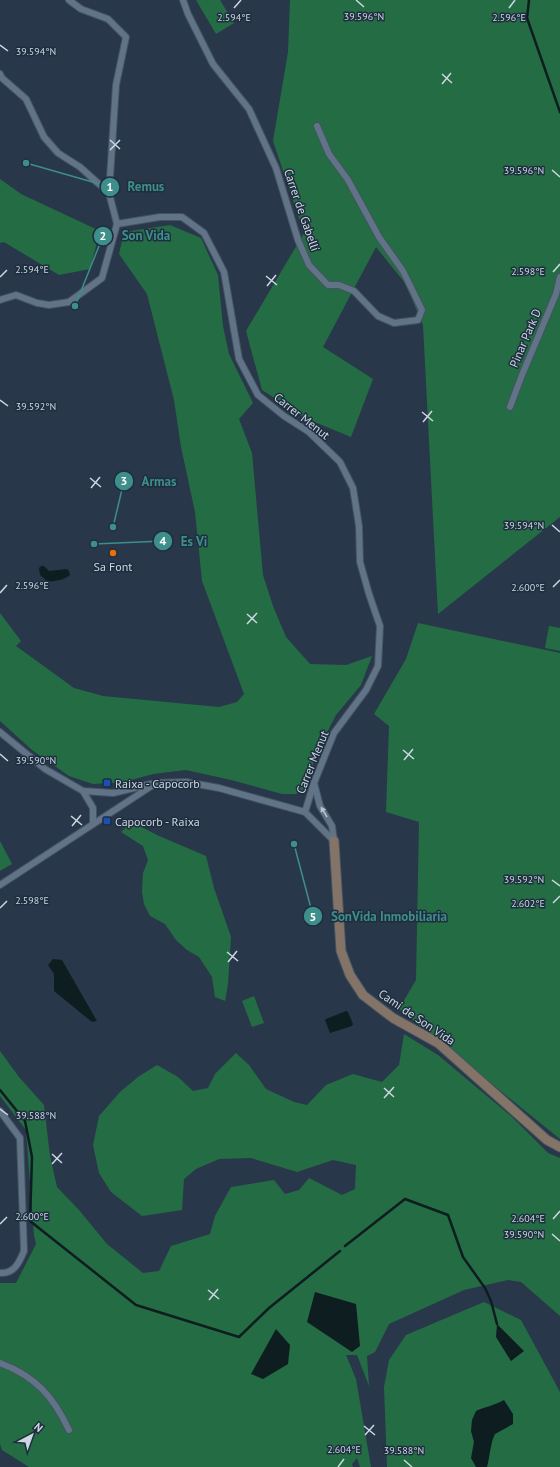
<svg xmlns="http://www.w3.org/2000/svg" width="560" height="1467" font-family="'PT Sans',sans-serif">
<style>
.green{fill:#246c44}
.water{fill:#0d1d20}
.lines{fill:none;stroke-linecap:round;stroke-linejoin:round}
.stream{stroke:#0d1d20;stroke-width:2.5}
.street-casing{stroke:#455361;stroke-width:8}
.secondary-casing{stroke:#455361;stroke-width:11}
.street{stroke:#617387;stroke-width:6}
.secondary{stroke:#847467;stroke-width:9}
.oneway{fill:#b7c3d0}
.ticks{fill:none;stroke:#cdd7e2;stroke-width:1.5}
.food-dot{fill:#e8710a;stroke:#1e2e3f;stroke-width:1.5}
.transit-dot{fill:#1a4fb4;stroke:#1e2e3f;stroke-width:1.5}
.labels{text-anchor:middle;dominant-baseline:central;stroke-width:3;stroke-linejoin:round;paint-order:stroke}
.street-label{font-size:12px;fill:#cdd7e2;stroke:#1e2e3f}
.poi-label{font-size:12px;fill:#cdd7e2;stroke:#1e2e3f;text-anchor:start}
.ticks-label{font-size:10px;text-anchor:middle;fill:#cdd7e2;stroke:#1e2e3f;stroke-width:3;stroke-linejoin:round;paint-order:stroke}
.leader{fill:none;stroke:#3e8e8b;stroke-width:1.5}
.callout-dot{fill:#3e8e8b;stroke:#1e2e3f;stroke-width:1.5}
.mark-label{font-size:12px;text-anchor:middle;font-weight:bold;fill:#fff}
.callout-label{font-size:13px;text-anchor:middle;font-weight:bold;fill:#3e8e8b;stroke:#1e2e3f;stroke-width:3;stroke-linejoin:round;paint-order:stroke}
</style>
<rect width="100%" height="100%" fill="#28384a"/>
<g class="green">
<path d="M196 0H220L234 23 216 34Z"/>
<path d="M290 0H560V517L438 614 423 325 405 283 376 247 323 347 373 379 351 437 305 418 262 390 246 331 304 233 273 141 288 52Z"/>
<path d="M0 179 21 194 100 231 90 269 59 275 4 242 0 243Z"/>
<path d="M170 225 201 238 218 275 223 326 229 354 253 403 239 419 252 453 263 575 273 606 286 637 310 664 346 665 372 656 361 685 336 715 317 752 305 788 296 794H282L231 780 186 770 153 774 124 782 93 784 69 776 32 750 0 721V613L21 641 16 646 74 688 103 696 219 707 237 702 244 694 202 581 195 512 181 447 174 400 147 294 119 254 124 232Z"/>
<path d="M418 623 560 653V1139L399 1009 416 980 419 822 386 812 389 726 374 714 406 659Z"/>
<path d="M549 626 560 628V651L545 648Z"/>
<path d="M132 822 157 835 206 856 214 888 231 937 228 984 225 1001 215 997 212 977 199 957 187 950 176 940 165 924 150 916 144 904 142 892 143 873 148 860 143 846 121 832Z"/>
<path d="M0 841 12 864 0 871Z"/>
<path d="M254 996 264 1023 252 1027 242 1001Z"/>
<path d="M404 1034 438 1055 511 1116 548 1153 560 1158V1316L521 1282 508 1280 464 1290 389 1324 375 1352 367 1356 369 1386 357 1355H346L356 1379 371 1467H360L357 1458 352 1464 353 1467H29L2 1450 0 1444V1283H16L36 1244 34 1236 26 1130 0 1096V1051L19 1077 44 1105 50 1156 57 1187 79 1210 107 1244 143 1273 159 1271 171 1246 210 1234 215 1216 231 1187 274 1180 285 1194 299 1190 309 1178 342 1195 355 1189 356 1165 333 1160 297 1172 251 1158 219 1159 196 1169 184 1179 182 1210 142 1216 111 1192 99 1173 93 1145 99 1116 120 1092 138 1077 157 1065 178 1077 193 1091 208 1088 215 1074 236 1053 249 1065 266 1089 294 1102 307 1105 326 1085 353 1074 382 1082 399 1065Z"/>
<path d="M484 1302 521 1320 560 1392V1467H387L384 1387 389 1360 406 1335Z"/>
</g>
<g class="water">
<path d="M41 566H44L49 571 67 569 69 571 70 575C64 580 54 582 47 581L40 575 39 568Z"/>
<path d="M53 959 62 960 97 1021 92 1022 54 991V974L48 965Z"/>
<path d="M346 1011 348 1012 353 1024 352 1026 330 1033 325 1020 326 1019Z"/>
<path d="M315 1292 356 1304 360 1346 352 1352 307 1322Z"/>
<path d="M497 1324 524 1351 511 1361 496 1337Z"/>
<path d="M276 1329 290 1345 288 1364 263 1379 251 1374Z"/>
<path d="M504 1400 513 1414V1424L495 1434C490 1444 490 1456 487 1467H476L471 1458 474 1442 471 1431 472 1420 476 1411C487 1406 493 1406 504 1400Z"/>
</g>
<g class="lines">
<g class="stream">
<path d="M529 0 527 18 560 112"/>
<path d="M0 1090 25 1121 32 1157 30 1221 136 1305 239 1337 269 1308 340 1251"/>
<path d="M345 1246 405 1199 448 1215 463 1257 485 1288 491 1301 497 1324"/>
</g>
<defs>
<g id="street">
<path d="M183 0 188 14 213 64 249 109 276 168 298 240 309 265 328 285H339L354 291 378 316 394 323 418 320 422 310 403 271 379 237 348 180 329 154 317 126"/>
<path d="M0 74 2 78 26 99 44 137 58 153 80 167 109 193"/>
<path d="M117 224 160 217H182L204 233 224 272 239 359 258 395 284 416 309 432 340 462 353 488 359 526 360 562 369 594 380 626 378 666 366 690 334 733 314 783 305 812"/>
<path d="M0 300 16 295 37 303 49 305 69 302 102 278 117 224 109 193 116 85 126 37 108 19 81 9 69 0"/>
<path d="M510 407 522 375 556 294 560 277"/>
<path d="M0 732 45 769 83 791 113 793 151 784"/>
<path d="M314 783 320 806 332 826 334 841"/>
<path d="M83 791 93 808V824"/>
<path d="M0 885 156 783 186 782 219 788 305 812 334 841"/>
<path d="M0 1111 20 1138 24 1251C19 1263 14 1274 0 1273"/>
<path d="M0 1363C35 1376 53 1396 69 1430"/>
</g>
<path id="secondary" d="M334 841 341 951 350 975 363 995 393 1018 438 1043 547 1140 560 1147"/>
</defs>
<use href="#street" class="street-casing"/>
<use href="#secondary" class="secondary-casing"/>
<use href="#street" class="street"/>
<use href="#secondary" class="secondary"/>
</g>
<defs><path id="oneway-solid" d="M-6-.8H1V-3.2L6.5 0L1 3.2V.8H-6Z"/></defs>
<use class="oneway" href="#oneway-solid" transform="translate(324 812) rotate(-121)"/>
<path class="ticks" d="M356 0 364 7M234 8 241 0M509 8 515 0M0 45 8 51M442 74 452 83M442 84 451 73M110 140 120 149M110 150 120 140M552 170 560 177M553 272 560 264M266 276 277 285M0 277 7 270M267 286 276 275M0 400 8 406M422 412 433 421M423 422 432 411M90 478 101 487M91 488 100 477M552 525 560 532M553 587 560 580M0 593 7 585M247 614 257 623M247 624 257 613M403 750 414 759M0 754 8 761M404 760 413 749M71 816 82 825M72 826 81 815M552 880 560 886M553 903 560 896M0 908 7 901M227 952 238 961M228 962 237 951M384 1088 394 1097M384 1098 394 1087M0 1109 8 1115M52 1154 62 1163M52 1164 62 1153M553 1219 560 1211M0 1224 7 1217M552 1234 560 1241M208 1290 219 1299M209 1300 218 1289M364 1426 375 1435M365 1435 374 1425M404 1460 412 1467M338 1467 344 1459"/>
<circle class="food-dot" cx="113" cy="553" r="4"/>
<g class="transit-dot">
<rect x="103" y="779" width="8" height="8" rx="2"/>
<rect x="103" y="817" width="8" height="8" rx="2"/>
</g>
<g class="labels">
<g class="street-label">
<text transform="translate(302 210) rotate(71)">Carrer de Gabellí</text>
<text transform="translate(525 338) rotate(-67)">Pinar Park D</text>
<text transform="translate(302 416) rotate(38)">Carrer Menut</text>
<text transform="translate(312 762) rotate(-68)">Carrer Menut</text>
<text transform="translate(417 1017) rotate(34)">Camí de Son Vida</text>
</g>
<g class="poi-label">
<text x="113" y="566" text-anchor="middle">Sa Font</text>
<text x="115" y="783">Raixa - Capocorb</text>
<text x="115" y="821">Capocorb - Raixa</text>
</g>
</g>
<g class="ticks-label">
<text x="364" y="20">39.596°N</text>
<text x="509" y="21">2.596°E</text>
<text x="234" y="21">2.594°E</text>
<text x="36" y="55">39.594°N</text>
<text x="524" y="174">39.596°N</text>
<text x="32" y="273">2.594°E</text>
<text x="528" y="275">2.598°E</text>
<text x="36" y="410">39.592°N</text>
<text x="524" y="529">39.594°N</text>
<text x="32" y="589">2.596°E</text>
<text x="528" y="591">2.600°E</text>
<text x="36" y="764">39.590°N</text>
<text x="524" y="883">39.592°N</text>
<text x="32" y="904">2.598°E</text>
<text x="528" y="907">2.602°E</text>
<text x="36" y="1119">39.588°N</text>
<text x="32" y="1220">2.600°E</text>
<text x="528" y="1222">2.604°E</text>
<text x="524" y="1238">39.590°N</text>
<text x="344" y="1453">2.604°E</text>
<text x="404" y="1454">39.588°N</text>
</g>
<path class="leader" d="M26 163L110 187M75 306L103 236M113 527L124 481M94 544L163 541M294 844L313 916"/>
<g class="callout-dot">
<circle cx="26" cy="163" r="4"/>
<circle cx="75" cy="306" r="4"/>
<circle cx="113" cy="527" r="4"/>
<circle cx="94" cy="544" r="4"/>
<circle cx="294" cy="844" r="4"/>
<circle cx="110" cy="187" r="10"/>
<circle cx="103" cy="236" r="10"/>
<circle cx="124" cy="481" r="10"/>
<circle cx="163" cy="541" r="10"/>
<circle cx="313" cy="916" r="10"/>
</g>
<g class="mark-label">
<text x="110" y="191">1</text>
<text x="103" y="240">2</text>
<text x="124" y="485">3</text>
<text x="163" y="545">4</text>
<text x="313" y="921">5</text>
</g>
<g class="callout-label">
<text x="146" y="191">Remus</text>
<text x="146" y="240">Son Vida</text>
<text x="159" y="486">Armas</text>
<text x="194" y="546">Es Vi</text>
<text x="389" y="921">SonVida Inmobiliaria</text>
</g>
<g transform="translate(32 1435) rotate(41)" stroke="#1e2e3f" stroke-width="3" paint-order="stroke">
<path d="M0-3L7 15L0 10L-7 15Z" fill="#cdd7e2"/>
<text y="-6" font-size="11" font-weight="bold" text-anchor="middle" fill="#cdd7e2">N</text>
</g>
</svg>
